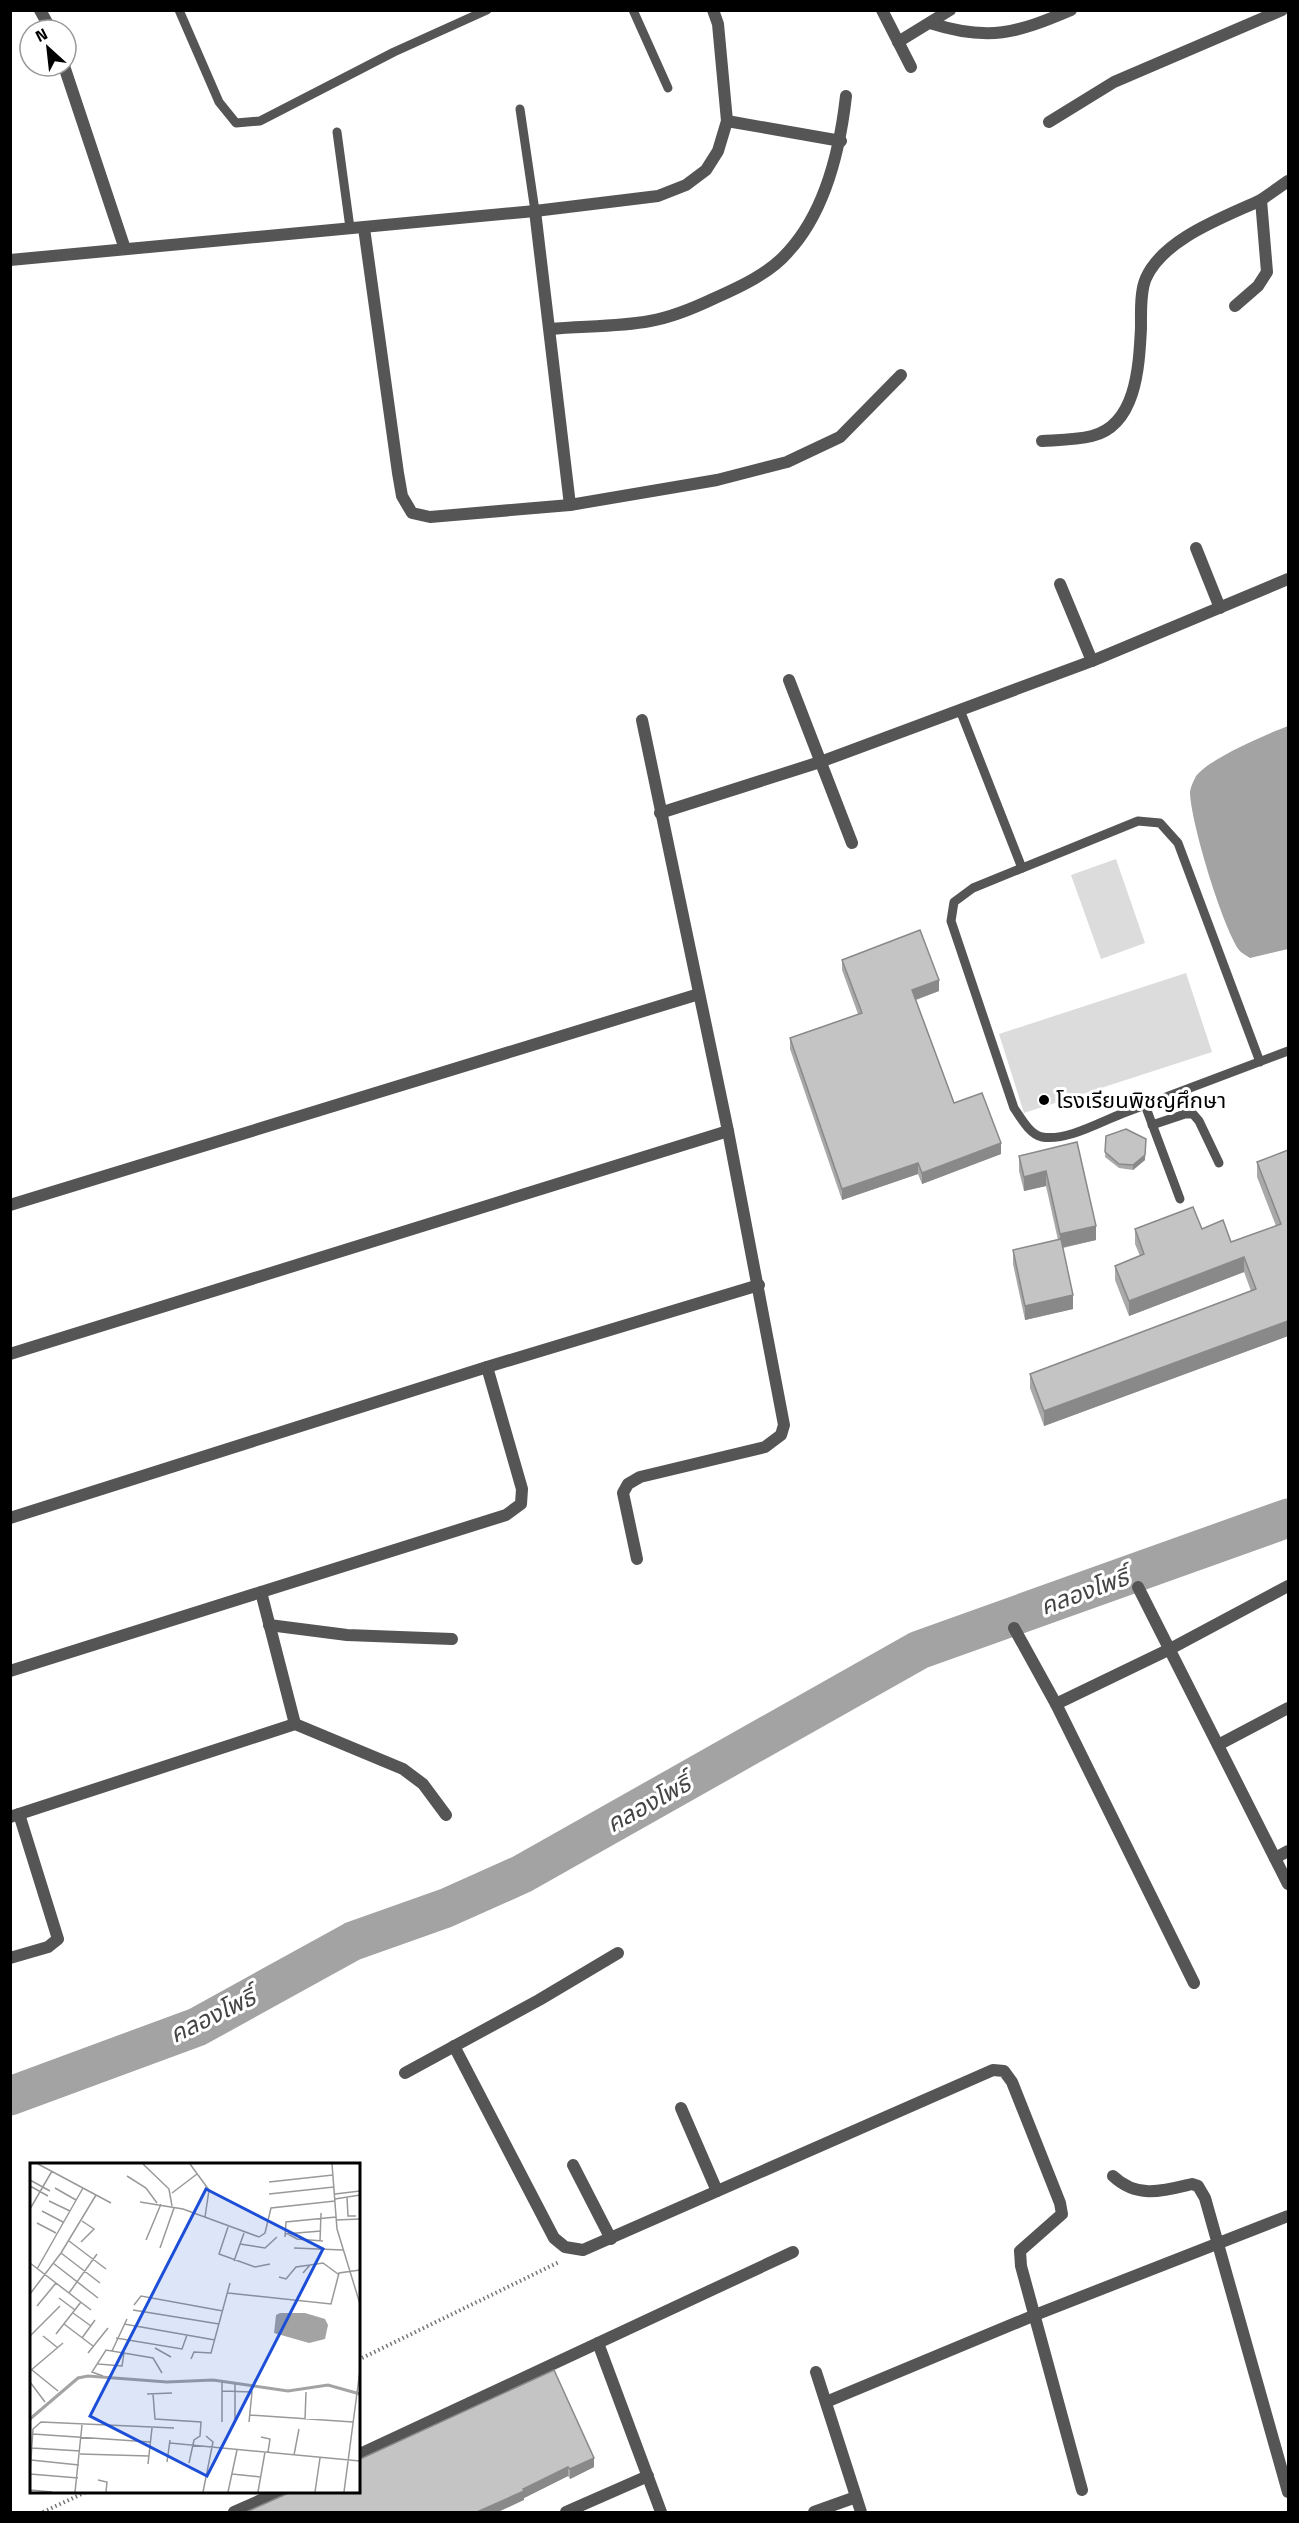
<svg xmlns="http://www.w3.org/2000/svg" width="1299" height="2523" font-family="'Titillium Web','Noto Sans Thai',sans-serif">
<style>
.green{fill:#dcdcdc}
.water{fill:#a3a3a3}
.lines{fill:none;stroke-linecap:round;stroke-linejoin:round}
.river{stroke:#a3a3a3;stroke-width:39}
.path{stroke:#777;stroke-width:4;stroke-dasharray:1.5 3;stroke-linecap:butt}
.lane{stroke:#555;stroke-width:9}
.street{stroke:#555;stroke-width:12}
.wall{fill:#a9a9a9}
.shaded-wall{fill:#898989}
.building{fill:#c4c4c4;stroke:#898989;stroke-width:1.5}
.poi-dot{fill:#000;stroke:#fff;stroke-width:2}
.labels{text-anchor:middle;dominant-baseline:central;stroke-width:6;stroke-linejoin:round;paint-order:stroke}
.poi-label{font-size:22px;fill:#000;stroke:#fff;text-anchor:start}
.water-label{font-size:24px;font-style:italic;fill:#444;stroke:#fff}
.inset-river{fill:none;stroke:#a3a3a3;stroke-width:3}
.inset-road{fill:none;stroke:#999;stroke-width:1.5}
.view{fill:#1d4ed8;fill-opacity:0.15;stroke:#1d4ed8;stroke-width:3}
.inset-edge{fill:none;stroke:#000;stroke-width:3}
</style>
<rect width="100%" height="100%" fill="#fff"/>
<g class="green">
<path d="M1116 859 1145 943 1101 959 1071 875Z"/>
<path d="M1186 973 1212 1052 1024 1113 999 1034Z"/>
</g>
<path class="water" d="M1288 726V949L1250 958C1246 955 1241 953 1239 950 1222 925 1191 823 1190 793 1190 788 1194 780 1196 776 1210 758 1267 734 1288 726Z"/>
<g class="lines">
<path class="river" d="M10 2096 197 2027 353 1941 446 1908 522 1874 919 1650 1288 1518"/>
<g class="path">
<path d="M358 2360 559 2262"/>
<path d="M43 2512 86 2492"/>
</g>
<g class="lane">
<path d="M179 10 219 102 236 123 260 121 394 52 487 10"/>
<path d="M633 10 668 88"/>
<path d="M520 109 535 211"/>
<path d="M337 132 350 228"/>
<path d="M960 710 1022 868"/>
<path d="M1260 1062 1178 843 1160 823 1138 821 973 888 954 902 951 921 1014 1108C1021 1118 1030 1135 1042 1137 1067 1141 1098 1123 1121 1114 1177 1093 1233 1072 1288 1051"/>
<path d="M1145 1105 1180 1199"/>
<path d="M1152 1125 1185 1114H1193L1199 1121 1219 1163"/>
</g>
<g class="street">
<path d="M40 10 51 30"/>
<path d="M882 10 911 67"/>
<path d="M930 23C989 42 1017 33 1071 10"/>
<path d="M898 42 950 10"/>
<path d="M64 66 125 249"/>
<path d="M727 121 841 141"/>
<path d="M1049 122 1114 82 1282 10"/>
<path d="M535 211 570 505"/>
<path d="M364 228 398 473 402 496 412 513 430 517 570 505 717 480 787 462 840 437 901 375"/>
<path d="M10 260 535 211 658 196 686 185 706 170 718 151 727 121 718 24 713 10"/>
<path d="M1235 306 1258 286 1267 272 1261 200 1288 181"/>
<path d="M550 329C583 326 618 327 650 321 673 317 694 308 715 298 740 287 770 273 788 252 826 211 840 149 846 96"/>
<path d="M1042 441C1058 440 1076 440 1092 436 1137 425 1139 365 1141 328 1141 313 1140 291 1146 278 1164 238 1225 217 1261 200"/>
<path d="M1196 548 1220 608"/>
<path d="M1060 584 1092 661"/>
<path d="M789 680 852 843"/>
<path d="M660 813 820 762 1092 661 1288 579"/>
<path d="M10 1205 699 994"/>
<path d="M10 1354 728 1131"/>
<path d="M10 1518 487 1367 759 1285"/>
<path d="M637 1559 623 1493 628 1484 640 1477 765 1447 781 1435 784 1425 728 1131 642 720"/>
<path d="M1138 1587 1288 1884"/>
<path d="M261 1592 295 1724"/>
<path d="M269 1625 347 1635 452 1639"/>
<path d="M1014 1628 1056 1704 1194 1983"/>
<path d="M10 1671 506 1515 521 1504 522 1489 487 1367"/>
<path d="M1056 1704 1170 1649 1288 1586"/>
<path d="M1218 1745 1288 1708"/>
<path d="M10 1817 295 1724 403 1769 423 1784 446 1815"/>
<path d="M1275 1858 1288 1851"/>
<path d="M10 1958 48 1947 58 1939 19 1814"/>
<path d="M454 2046 554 2238 565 2247 583 2250 993 2070 1004 2071 1012 2082 1060 2203 1062 2214 1020 2251 1021 2266 1082 2490"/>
<path d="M405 2073 539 2000 618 1953"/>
<path d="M681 2108 717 2191"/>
<path d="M573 2165 611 2239"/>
<path d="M1113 2176C1137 2199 1163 2191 1192 2184L1198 2186 1205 2198 1288 2492"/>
<path d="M598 2343 661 2512"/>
<path d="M816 2372 861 2512"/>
<path d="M826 2402 1035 2315 1288 2216"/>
<path d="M358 2455 793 2252"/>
<path d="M234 2512 279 2492"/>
<path d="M566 2512 648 2476"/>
<path d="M814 2512 856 2497"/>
</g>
</g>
<g class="wall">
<path d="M842 960 939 991 916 1000 954 1103 1001 1154 922 1184 918 1174 842 1200 790 1049V1038L858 1014 842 970Z"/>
<path d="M1106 1136 1145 1160 1133 1170 1119 1168 1105 1157Z"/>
<path d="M1077 1142 1096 1240 1063 1248 1073 1309 1025 1320 1013 1264V1250L1058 1240 1046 1186 1024 1191 1019 1171V1156Z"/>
<path d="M1288 1150V1336L1044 1426 1030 1388V1374L1251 1291 1244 1272 1129 1316 1115 1280V1266L1140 1256 1135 1244V1229H1202L1231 1242 1276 1226 1257 1177V1162Z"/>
<path d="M358 2460 594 2467 570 2479 568 2476 524 2498V2500Z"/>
</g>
<g class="shaded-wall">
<path d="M939 980V991L912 1001V990Z"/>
<path d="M1146 1139 1145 1160 1133 1170V1165Z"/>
<path d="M1001 1143V1154L922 1184V1173Z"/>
<path d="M918 1163V1174L842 1200V1189Z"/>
<path d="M1046 1171V1186L1024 1191V1177Z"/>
<path d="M1096 1226V1240L1060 1248V1234Z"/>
<path d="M1244 1257V1272L1129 1316V1301Z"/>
<path d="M1073 1295V1309L1025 1320V1306Z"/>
<path d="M1288 1321V1336L1044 1426V1411Z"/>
<path d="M594 2458V2467L570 2479V2469Z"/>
<path d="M568 2467V2476L524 2498V2500L498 2512H477Z"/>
</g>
<g class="building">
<path d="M920 930 939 980 912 990 954 1103 982 1093 1001 1143 922 1173 918 1163 842 1189 790 1038 862 1013 842 960Z"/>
<path d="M1126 1129 1146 1139 1145 1155 1133 1165 1119 1164 1105 1152 1106 1136Z"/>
<path d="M1077 1142 1096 1226 1060 1234 1046 1171 1024 1177 1019 1156Z"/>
<path d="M1288 1150V1321L1044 1411 1030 1374 1256 1289 1244 1257 1129 1301 1115 1266 1144 1254 1135 1229 1193 1207 1202 1229 1223 1220 1231 1242 1281 1224 1257 1162Z"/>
<path d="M1061 1239 1073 1295 1025 1306 1013 1250Z"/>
<path d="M554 2370 594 2458 570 2469 568 2467 523 2489 524 2491 477 2512H246L291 2492H358V2460Z"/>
</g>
<circle class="poi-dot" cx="1044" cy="1100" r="6"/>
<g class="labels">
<g class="poi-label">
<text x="1056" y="1100">โรงเรียนพิชญศึกษา</text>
</g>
<g class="water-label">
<text transform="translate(1084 1591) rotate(-20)">คลองโพธิ์</text>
<text transform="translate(648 1803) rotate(-29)">คลองโพธิ์</text>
<text transform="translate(212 2015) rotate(-26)">คลองโพธิ์</text>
</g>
</g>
<g transform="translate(30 2163)">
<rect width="330" height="330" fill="#fff"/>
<path d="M250 150H275L295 156 298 162 295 176 279 180 244 170 246 152Z" fill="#a3a3a3"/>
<path class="inset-river" d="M0 256 48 215 58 213 137 219 183 217 258 228 298 222 330 231"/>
<path class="inset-road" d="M8 1 81 40M113 1 139 26 142 43M160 1 179 27 175 54M302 1 307 66 330 141M97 13 116 25 127 40M0 17 20 28M239 19 303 12M0 23 18 33M25 25 46 37M142 30 167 11M239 31 304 24M305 31 330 28M317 34 318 53H326M305 36 330 32M19 38 40 48M110 39 153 46 229 74 235 70 241 45 305 38M0 46 22 8M12 48 33 59M306 57 330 56M7 60 26 70M198 64 189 91 225 104 240 101M255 71 291 68M258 71 267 76 293 78M255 74 256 59 306 54M116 77 131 41M39 78 76 106M290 78 291 50M51 79 64 66 52 58M210 81 235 85 247 74M130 85 144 45M264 85 313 87M31 90 70 120M204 98 214 70M0 100 61 147M23 100 68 135M7 106 53 25M273 110 280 102 293 100 308 111M249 114 256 116 266 104 280 102M39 130 67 91M198 130 301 141 309 110 330 107M0 131 31 90 66 32M29 135 45 147M104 142 111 133 193 148M7 143 26 120M103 147 189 161M43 150 61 163M34 161 63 183M94 161 185 177M26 171 51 139M0 173 30 143M13 173 28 185M52 175 65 157M86 175 152 186 157 172M125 185 141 194M82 188 97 156M58 190 78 165M161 196 164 189 181 190 200 120M68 201 92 203 94 190M2 207 28 228M0 208 33 180M73 213 62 209 76 187 123 195 132 210M0 219 15 239M192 228 222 229 219 259M117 231 142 230M123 231 125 256 171 259 170 273 164 277 159 300M220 252 323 259M275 257 276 229M192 259V219M205 260V221M3 271 120 279M231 274 240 276 238 289M140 280 330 298M2 285 50 288M50 291 119 293M264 292 269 266M1 297 49 302M137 299 140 277M118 301 122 265M0 311 3 266 11 259 144 265M0 311 48 315M202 311 231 314M68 317 77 319 76 329M0 327 22 329M45 329 52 262M173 329 183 279 176 273M198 329 207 287M228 329 235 289M285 329 290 295M314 329 330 207"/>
<path class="view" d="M176 26 293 86 177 313 60 253Z"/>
<rect width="330" height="330" class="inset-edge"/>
</g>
<rect width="1299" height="2523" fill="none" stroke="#000000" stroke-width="24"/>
<g transform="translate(48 48) rotate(333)"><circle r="28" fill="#ffffff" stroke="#999999" stroke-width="1.5"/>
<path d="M0-4.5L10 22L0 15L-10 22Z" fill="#000000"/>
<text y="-9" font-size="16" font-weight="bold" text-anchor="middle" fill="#000000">N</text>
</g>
</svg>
